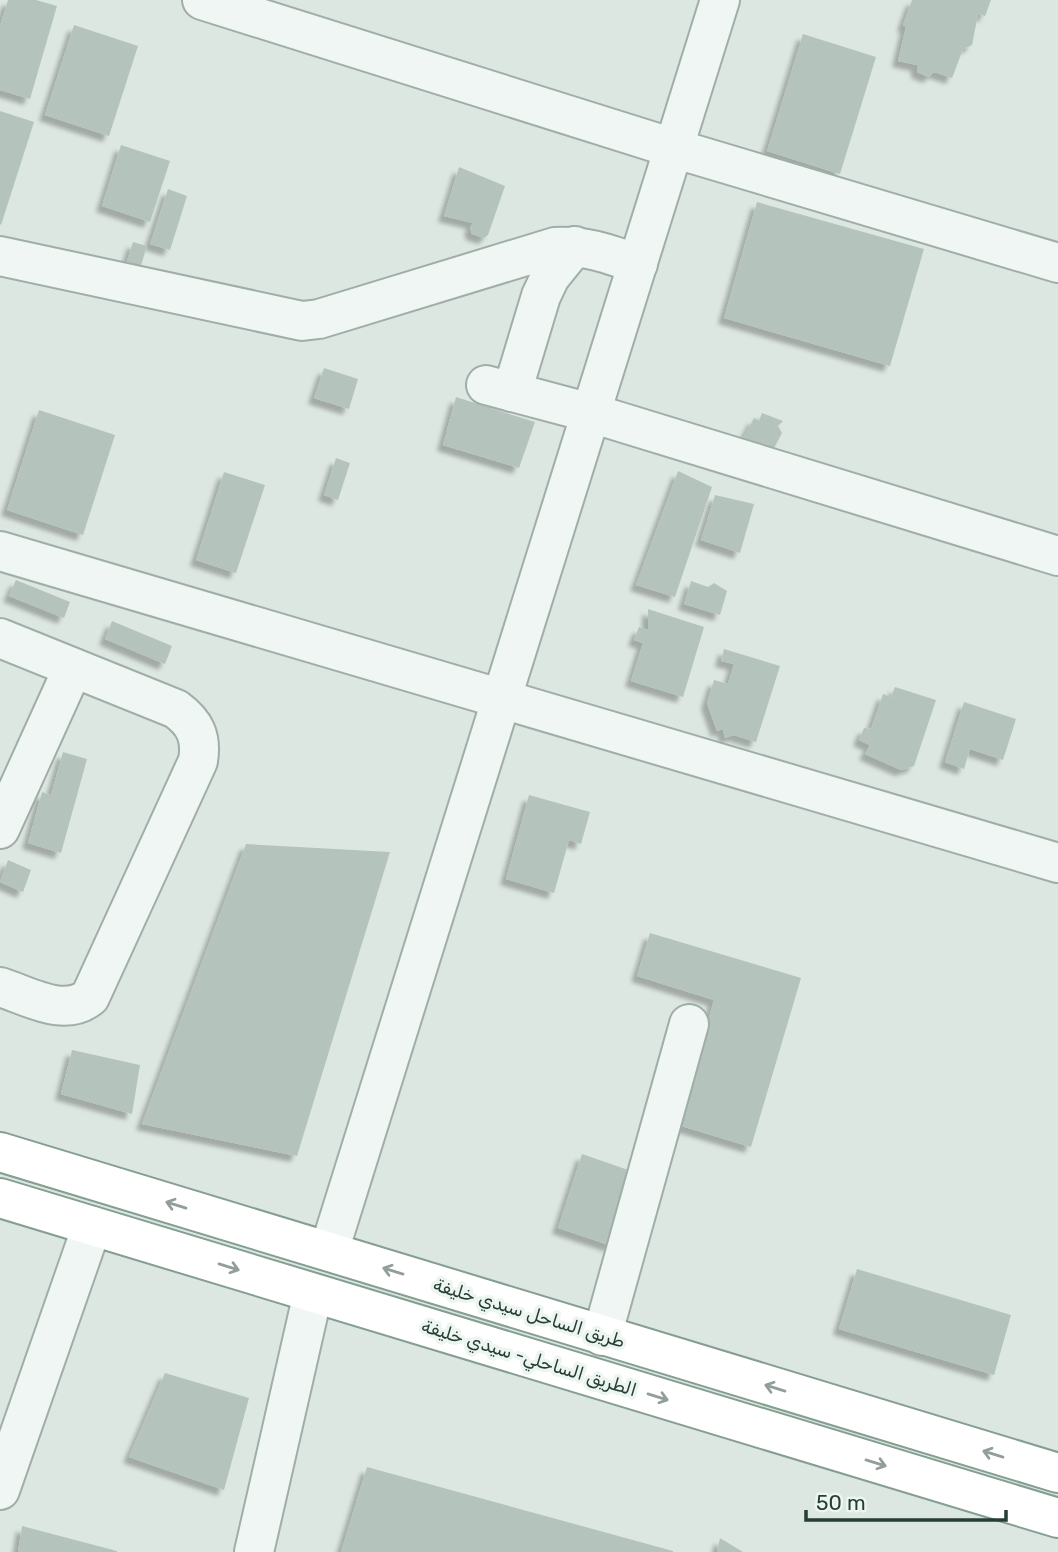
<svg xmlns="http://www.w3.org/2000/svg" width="1058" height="1552" font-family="Rubik,'Noto Sans Arabic',sans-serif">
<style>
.building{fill:#b4c4bc;filter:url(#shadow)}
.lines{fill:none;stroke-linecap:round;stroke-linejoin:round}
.minor-casing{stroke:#9faea6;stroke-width:42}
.highway-casing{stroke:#849e91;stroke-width:42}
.minor{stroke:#f0f6f3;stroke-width:38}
.highway{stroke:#fff;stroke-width:38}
.oneway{stroke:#929e99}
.labels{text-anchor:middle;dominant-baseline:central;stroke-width:7;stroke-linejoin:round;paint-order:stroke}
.street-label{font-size:18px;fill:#263e33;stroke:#ecf5f0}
</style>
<defs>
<filter id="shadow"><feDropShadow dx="-6" dy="6" stdDeviation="2" flood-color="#0004"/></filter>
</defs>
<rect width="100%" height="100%" fill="#dde7e2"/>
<g class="building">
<path d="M8 0H36L57 6 30 99 0 90V26Z"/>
<path d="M912 0H991L985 16 978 14 972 45 963 49 952 78 934 72 929 77 917 72V65L898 61 906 27 903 25Z"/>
<path d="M74 25 138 46 109 136 45 115Z"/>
<path d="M803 34 876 57 840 174 767 151Z"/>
<path d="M0 111 34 122 1 225 0 224Z"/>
<path d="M121 145 170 161 150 222 102 206Z"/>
<path d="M459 167 505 186 488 235 484 238 472 234 470 228 473 223 444 216Z"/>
<path d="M168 189 187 196 170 250 150 244Z"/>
<path d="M757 202 924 249 890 366 724 318Z"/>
<path d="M133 242 147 246 138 275 124 271Z"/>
<path d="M324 368 358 379 349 409 314 398Z"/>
<path d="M456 397 535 422 519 468 443 445Z"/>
<path d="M39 410 115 435 83 535 7 510Z"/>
<path d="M762 413 783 421 778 426 782 433 771 454 739 446 754 418 759 421Z"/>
<path d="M336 458 350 463 338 500 324 495Z"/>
<path d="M678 471 712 487 675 597 636 585Z"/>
<path d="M224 472 265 485 236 573 196 560Z"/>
<path d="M715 495 754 504 740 553 701 540Z"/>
<path d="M16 580 70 602 64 618 9 596Z"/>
<path d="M691 581 708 587 714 583 727 591 720 615 684 604Z"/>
<path d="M648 609 704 627 683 697 631 681 643 643 634 640 639 627 648 630Z"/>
<path d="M112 621 172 646 165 664 105 639Z"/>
<path d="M724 649 780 666 756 742 734 735 725 738 723 729 717 731 707 703 714 680 728 684 734 664 721 661Z"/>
<path d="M895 687 936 700 914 766 901 770 865 754 870 745 859 740 864 728 871 729 883 694 891 697Z"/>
<path d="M964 702 1016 719 1003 760 970 749 964 769 945 762Z"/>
<path d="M63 752 87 759 61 853 28 843 42 792 51 795Z"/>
<path d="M529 795 590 812 581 844 569 840 554 893 506 879Z"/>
<path d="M246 844 390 852 297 1156 142 1124Z"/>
<path d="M8 860 31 870 23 892 0 882Z"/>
<path d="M650 933 801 978 751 1147 678 1125 714 1000 637 976Z"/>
<path d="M72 1050 140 1065 132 1114 61 1094Z"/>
<path d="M582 1154 637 1173 612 1246 558 1228Z"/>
<path d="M857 1269 1011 1315 994 1375 839 1329Z"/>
<path d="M165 1373 249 1398 224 1490 129 1457Z"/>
<path d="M367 1467 673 1551V1552H341Z"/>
<path d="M22 1526 117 1551V1552H18Z"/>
<path d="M720 1538 743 1552H717Z"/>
</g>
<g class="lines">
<defs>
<g id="minor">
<path d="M202 0 673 148 1058 263"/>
<path d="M0 256 302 321 319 319 555 247C585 245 609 254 638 264"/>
<path d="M486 385 591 413 1058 556"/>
<path d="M512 392 541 296 550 277 575 246"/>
<path d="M0 551 1058 863"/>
<path d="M0 638 176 709C195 723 202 737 198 761L90 997C64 1018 29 996 0 987"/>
<path d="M0 829 73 668"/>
<path d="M329 1251 720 0"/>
<path d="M602 1336 689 1024"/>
<path d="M0 1490 92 1226"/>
<path d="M254 1552 313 1293"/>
</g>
<g id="highway">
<path d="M0 1152 1058 1473"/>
<path d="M0 1198 1058 1518"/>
</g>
</defs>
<use href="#minor" class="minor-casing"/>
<use href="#highway" class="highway-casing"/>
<use href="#minor" class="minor"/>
<use href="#highway" class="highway"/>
</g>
<defs><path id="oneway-shaft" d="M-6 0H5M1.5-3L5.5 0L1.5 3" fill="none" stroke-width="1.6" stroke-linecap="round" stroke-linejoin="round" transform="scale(1.75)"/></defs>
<g class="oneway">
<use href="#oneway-shaft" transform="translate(176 1205) rotate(-163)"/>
<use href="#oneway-shaft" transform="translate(229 1267) rotate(17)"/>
<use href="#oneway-shaft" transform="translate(393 1271) rotate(-163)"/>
<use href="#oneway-shaft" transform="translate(775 1388) rotate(-163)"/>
<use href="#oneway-shaft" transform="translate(658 1397) rotate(17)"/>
<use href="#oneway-shaft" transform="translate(993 1454) rotate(-163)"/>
<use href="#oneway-shaft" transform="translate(876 1463) rotate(17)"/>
</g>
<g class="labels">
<g class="street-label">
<text transform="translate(529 1313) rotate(17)">طريق الساحل سيدي خليفة</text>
<text transform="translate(529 1358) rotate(17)">الطريق الساحلي- سيدي خليفة</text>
</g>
</g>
<path d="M806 1510v10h200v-10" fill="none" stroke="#263e33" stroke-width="3.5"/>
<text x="816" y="1510" font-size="21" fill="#263e33" stroke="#ecf5f0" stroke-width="5" paint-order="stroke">50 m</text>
</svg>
